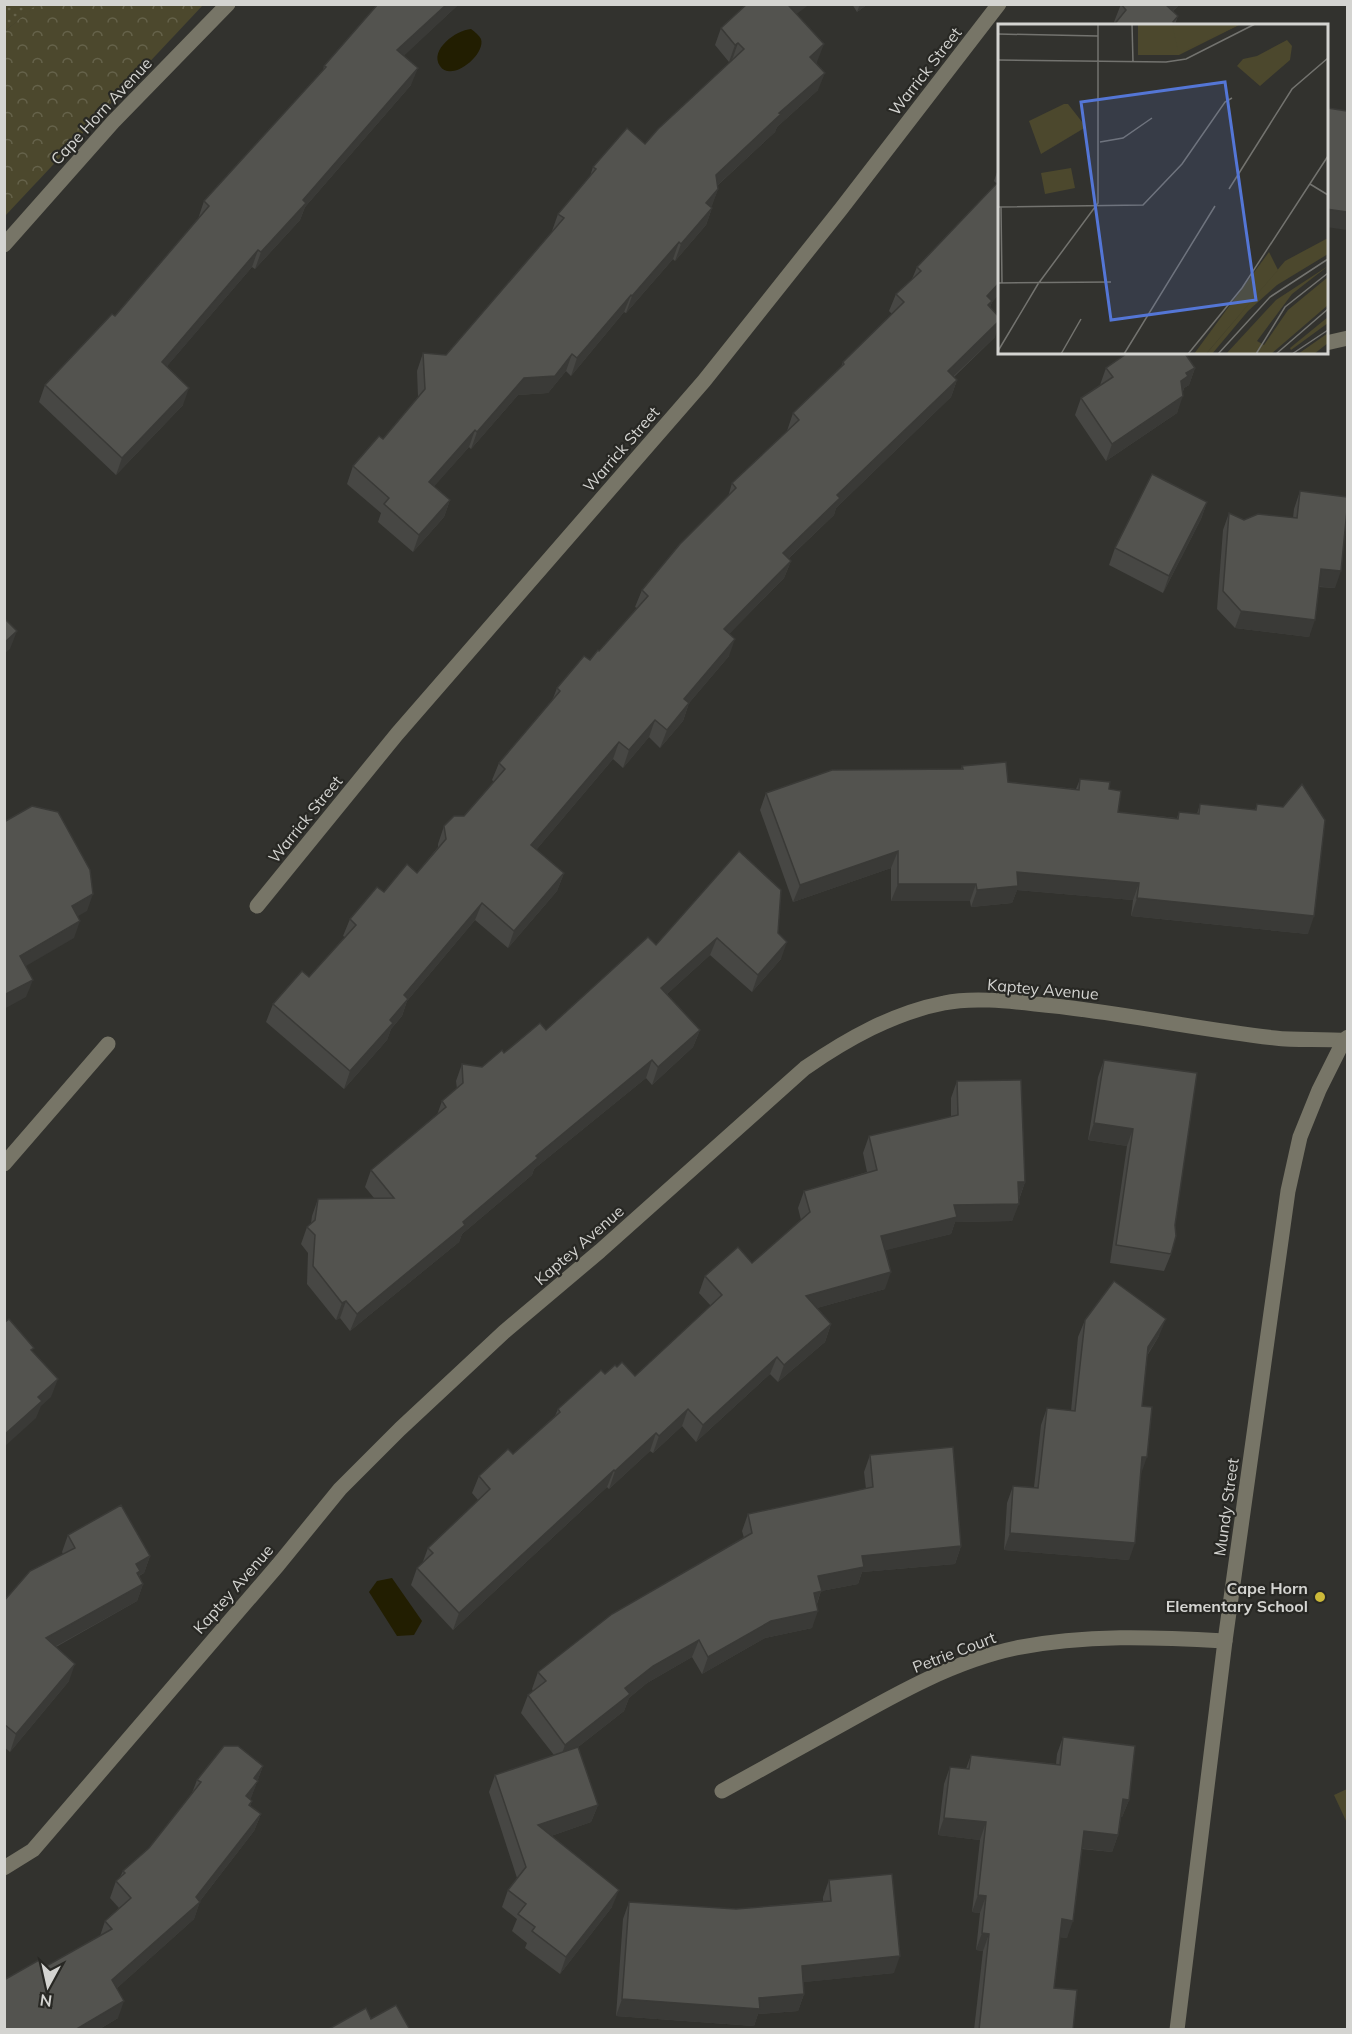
<svg xmlns="http://www.w3.org/2000/svg" width="1352" height="2034" font-family="Mulish,sans-serif">
<style>
.grass{fill:url(#grass-dots)}
.forest{fill:url(#forest-crowns)}
.pitch{fill:#4c482d}
.water{fill:#221e01}
.lines{fill:none;stroke-linecap:round;stroke-linejoin:round}
.minor{stroke:#777567;stroke-width:15}
.wall{fill:#474744}
.shaded-wall{fill:#3a3a37}
.building{fill:#53534f;stroke:#3a3a37;stroke-width:1.5}
.poi-dot{fill:#ccb939;stroke:#282824;stroke-width:2}
.labels{text-anchor:middle;dominant-baseline:central;stroke-width:4.5;stroke-linejoin:round;paint-order:stroke}
.street-label{font-size:16px;fill:#d4d4d1;stroke:#282824}
.poi-label{font-size:16px;font-weight:bold;fill:#d4d4d1;stroke:#282824;text-anchor:end}
.inset-road{fill:none;stroke:#73736f;stroke-width:1.5}
.view{fill:#5476d6;fill-opacity:0.15;stroke:#5476d6;stroke-width:3}
.inset-edge{fill:none;stroke:#d4d4d1;stroke-width:3}
</style>
<defs>
<pattern id="grass-dots" width="8" height="8" patternUnits="userSpaceOnUse" patternTransform="scale(1.5)"><rect width="8" height="8" fill="#4c482d"/><path d="M2 2h.1M6 6h.1" fill="none" stroke="#65624a" stroke-width="1.8" stroke-linecap="round"/></pattern>
<pattern id="forest-crowns" width="20" height="18" patternUnits="userSpaceOnUse" patternTransform="scale(1.5)"><rect width="20" height="18" fill="#4c482d"/><path d="M2 6a3 3 0 1 1 6 0M12 15a3 3 0 1 1 6 0" fill="none" stroke="#65624a"/></pattern>
</defs>
<rect width="100%" height="100%" fill="#32322e"/>
<path class="grass" d="M5 5H38L5 31Z"/>
<path class="forest" d="M38 4 203 5 5 216V31Z"/>
<path class="pitch" d="M1347 1789V1823L1334 1795Z"/>
<g class="water">
<path d="M471 29C475 32 479 35 481 39 486 55 451 83 440 66 429 50 456 30 471 29Z"/>
<path d="M392 1578 422 1621 414 1635 397 1636 369 1592 377 1581Z"/>
</g>
<g class="lines">
<g class="minor">
<path d="M4 245 113 122 228 4"/>
<path d="M1326 343 1348 338"/>
<path d="M257 906 397 734 704 381 841 209 999 4"/>
<path d="M4 1164 108 1044"/>
<path d="M722 1791C762 1769 801 1747 841 1725 896 1694 954 1661 1016 1648 1085 1634 1155 1637 1225 1641"/>
<path d="M4 1868 33 1850 278 1565 340 1489 400 1429 504 1332 600 1251 805 1068C847 1039 893 1013 944 1003 971 997 1008 1001 1035 1004 1115 1011 1194 1029 1275 1038 1299 1041 1323 1038 1348 1041"/>
<path d="M1177 2030 1225 1641 1288 1191 1300 1137 1319 1090 1344 1040 1348 1037"/>
</g>
</g>
<g class="wall">
<path d="M376 4H459L403 56 411 85 305 207 300 220 255 269 252 267 167 366 183 405 116 475 39 402 45 385 115 316 198 219 204 201 323 71 324 66 375 8Z"/>
<path d="M852 4H868L857 12Z"/>
<path d="M1121 4H1180L1173 11 1178 16 1175 24 1115 23 1114 22Z"/>
<path d="M796 14 817 62 816 63 818 90 777 127 775 132 718 185V189L711 207 712 208 706 225 675 261 673 259 626 313 624 312 571 376 566 371 548 393 518 395 471 449 469 447 434 486 450 500 444 517 413 552 378 522 381 513 347 484 353 466 383 439 418 397 417 371 423 353 446 355 553 232 552 231 558 214 590 176 593 167 645 144 732 60 729 62 715 45 721 28Z"/>
<path d="M999 166V294L992 302 990 307 995 337 954 377 957 380 951 397 836 508 834 515 788 559 791 561 784 578 729 634V656L689 703 683 721 660 748 649 737 623 768 613 759 536 850 564 873 557 891 508 948 475 920 407 1001 402 1016 391 1029 387 1040 344 1089 266 1022 273 1004 309 977 345 937 343 936 350 919 384 892 417 873 438 847V844L444 826 464 816 494 782 492 780 499 763 552 701 557 688 599 651 637 608 635 607 642 590 728 497 732 483 787 431 793 413 841 367 843 362 892 314 889 311 896 294 912 279 917 267 997 184 994 181Z"/>
<path d="M1106 368H1195L1189 385 1184 388 1177 413 1106 461 1075 415 1081 398 1100 385Z"/>
<path d="M1300 491 1335 588 1319 587 1309 637 1235 628 1217 609 1223 530 1229 513 1244 520 1293 518 1294 509Z"/>
<path d="M1207 502 1201 519 1163 593 1109 565 1115 548Z"/>
<path d="M962 766 1008 782 1076 789 1080 779 1109 789 1118 812 1177 818 1179 812 1197 814 1200 804 1255 810 1257 804 1308 934 1131 916 1133 900 1017 890 1012 903 971 907 970 901H891V868L793 902 760 810 766 793 961 769Z"/>
<path d="M739 851 778 933 781 959 752 992 710 955 667 994 700 1030 693 1047 652 1085 646 1078 534 1169 532 1175 462 1234 459 1242 350 1331 340 1318 336 1320 307 1284 308 1253 301 1244 307 1227 311 1223 312 1216 318 1199 374 1198 365 1187 371 1170 437 1115 442 1101 457 1089 456 1081 462 1064 482 1067 504 1053 546 1030 656 945Z"/>
<path d="M1104 1060 1175 1225 1171 1254 1164 1271 1110 1263 1127 1146 1088 1140 1098 1077Z"/>
<path d="M957 1081 1025 1182 1012 1221 955 1222 951 1234 885 1250V1289L817 1308 831 1324 825 1342 778 1382 770 1374 696 1442 682 1426 653 1453 650 1451 609 1489 607 1487 453 1630 411 1585 417 1568 422 1564 428 1548 478 1500 472 1493 479 1476 513 1454 555 1416 558 1409 605 1374 617 1367 635 1376 711 1306 699 1293 705 1276 752 1263 801 1220 798 1208 804 1191 867 1172 863 1153 869 1136 951 1117V1098Z"/>
<path d="M1085 1320 1159 1336 1147 1356 1142 1406 1140 1474 1129 1560 1004 1550 1007 1503 1013 1486 1034 1487 1041 1425 1047 1408 1071 1411 1078 1337Z"/>
<path d="M870 1455 961 1546 955 1564 862 1572 858 1584 821 1591 817 1604 812 1628 765 1638 702 1674 692 1657 647 1683 629 1698 624 1711 578 1747 598 1805 591 1822 551 1836 612 1907 560 1974 525 1948 527 1943 512 1931 517 1919 502 1907 508 1890 517 1878 489 1792 495 1775 554 1755 521 1713 528 1695 533 1691 532 1689 538 1672 744 1538 742 1531 748 1514 866 1489 864 1472Z"/>
<path d="M68 1535 150 1556 144 1573 139 1576 143 1584 137 1601 56 1647 69 1681 10 1752 4 1747V1601L63 1554 62 1552Z"/>
<path d="M1063 1737 1129 1800 1122 1817H1121L1118 1835 1112 1852 1082 1849 1067 1938 1060 1937 1054 1988 1073 2030H974L983 1951 976 1950 980 1913 972 1912 980 1840 938 1835 944 1784 950 1767 966 1769 971 1755 1056 1764 1057 1754Z"/>
<path d="M263 1766 250 1800 252 1801 250 1806 261 1814 254 1831 200 1901 194 1919 117 1988 118 2018 98 2030H4L43 1968 100 1936 105 1921 119 1908 110 1898 116 1881 120 1877 123 1871 149 1848 192 1793 197 1780Z"/>
<path d="M829 1880 894 1973 803 1982 804 1994 798 2011 758 2014 754 2026 616 2016 623 1919 629 1902 736 1909 823 1901V1897Z"/>
</g>
<g class="shaded-wall">
<path d="M447 4H459L391 68 397 50Z"/>
<path d="M792 4H810L783 24 789 6Z"/>
<path d="M860 4H868L857 12Z"/>
<path d="M1167 4H1180L1160 22Z"/>
<path d="M738 43 732 60 729 62 735 45Z"/>
<path d="M824 44 817 62 804 74 810 57Z"/>
<path d="M418 68 411 85 305 207 300 220 255 269 261 252 303 200Z"/>
<path d="M825 73 818 90 777 127 775 132 710 192 716 175 779 113Z"/>
<path d="M718 189 712 206 700 220 706 203Z"/>
<path d="M712 208 706 225 675 261 681 244Z"/>
<path d="M1326 209 1347 212V230L1326 227Z"/>
<path d="M679 242 673 259 626 313 632 296Z"/>
<path d="M258 250 252 267 156 379 162 362Z"/>
<path d="M999 283V294L992 302 986 318 987 296Z"/>
<path d="M631 295 624 312 571 376 577 358Z"/>
<path d="M999 321V325L995 337 941 388 948 371Z"/>
<path d="M572 354 566 371 548 393 518 395 471 449 477 432 524 378Z"/>
<path d="M1195 368 1189 385 1184 388 1182 394 1181 381 1186 373Z"/>
<path d="M957 380 951 397 836 508 834 515 776 570 783 553 837 495Z"/>
<path d="M189 388 183 405 116 475 122 458Z"/>
<path d="M1183 396 1177 413 1106 461 1112 444Z"/>
<path d="M475 430 469 447 423 499 429 482Z"/>
<path d="M450 500 444 517 413 552 419 535Z"/>
<path d="M1207 502 1201 519 1163 593 1169 576Z"/>
<path d="M791 561 784 578 717 646 724 629Z"/>
<path d="M1321 569 1341 571 1335 588 1315 586Z"/>
<path d="M1241 611 1315 620 1309 637 1235 628Z"/>
<path d="M17 631 10 649 4 654V643Z"/>
<path d="M735 639 729 656 678 716 684 699Z"/>
<path d="M689 703 683 721 660 748 667 730Z"/>
<path d="M655 720 649 737 623 768 629 750Z"/>
<path d="M619 742 613 759 525 863 531 845Z"/>
<path d="M898 851 891 868 793 902 800 885Z"/>
<path d="M1017 872 1139 883 1133 900 1017 890 1012 903 971 907 977 890Z"/>
<path d="M564 873 557 891 508 948 514 931Z"/>
<path d="M898 884H976L970 901H891Z"/>
<path d="M93 894 87 911 66 923 72 906Z"/>
<path d="M1137 898 1314 916 1308 934 1131 916Z"/>
<path d="M482 903 475 920 407 1001 402 1016 391 1029 387 1040 344 1089 350 1071 390 1020 404 995Z"/>
<path d="M80 921 74 938 14 973 20 956Z"/>
<path d="M717 938 710 955 655 1005 661 988Z"/>
<path d="M787 942 781 959 752 992 758 975Z"/>
<path d="M33 980 26 997 4 1009V995Z"/>
<path d="M700 1030 693 1047 652 1085 658 1067Z"/>
<path d="M652 1060 646 1078 534 1169 532 1175 462 1234 459 1242 350 1331 357 1314 463 1222 536 1156Z"/>
<path d="M1094 1123 1133 1129 1127 1146 1088 1140Z"/>
<path d="M1018 1182H1025L1019 1199Z"/>
<path d="M1019 1204 1012 1221 955 1222 951 1234 875 1253 881 1236 954 1205Z"/>
<path d="M891 1272 885 1289 799 1313 806 1296Z"/>
<path d="M346 1301 340 1318 336 1320 342 1303Z"/>
<path d="M1166 1319 1159 1336 1141 1364 1148 1347Z"/>
<path d="M831 1324 825 1342 778 1382 784 1365Z"/>
<path d="M777 1357 770 1374 696 1442 703 1425Z"/>
<path d="M58 1379 51 1397 41 1406 36 1418 4 1447V1435L38 1397Z"/>
<path d="M688 1409 682 1426 653 1453 659 1436Z"/>
<path d="M656 1433 650 1451 609 1489 615 1471Z"/>
<path d="M1142 1457H1147L1141 1474Z"/>
<path d="M614 1470 607 1487 453 1630 459 1613Z"/>
<path d="M1010 1533 1135 1543 1129 1560 1004 1550Z"/>
<path d="M961 1546 955 1564 862 1572 858 1584 821 1591 815 1608 808 1610 818 1576 862 1556Z"/>
<path d="M150 1556 144 1573 138 1576 134 1588 136 1564Z"/>
<path d="M143 1584 137 1601 40 1655 46 1638Z"/>
<path d="M818 1611 812 1628 765 1638 702 1674 708 1657 771 1621Z"/>
<path d="M699 1640 692 1657 647 1683 629 1698 624 1711 559 1762 565 1745 625 1688 653 1666Z"/>
<path d="M75 1664 69 1681 10 1752 16 1734Z"/>
<path d="M263 1766 251 1798 239 1813 254 1778Z"/>
<path d="M1123 1799 1129 1800 1122 1817 1117 1816Z"/>
<path d="M598 1805 591 1822 531 1843 538 1825Z"/>
<path d="M261 1814 254 1831 196 1906 200 1902 194 1919 106 1998 112 1980 196 1897Z"/>
<path d="M944 1818 986 1822 980 1840 938 1835Z"/>
<path d="M1084 1831 1118 1835 1112 1852 1078 1848Z"/>
<path d="M619 1890 612 1907 560 1974 566 1957Z"/>
<path d="M978 1895 986 1896 980 1913 972 1912Z"/>
<path d="M1062 1919 1073 1921 1067 1938 1056 1937Z"/>
<path d="M982 1933 989 1934 983 1951 976 1950Z"/>
<path d="M900 1956 894 1973 795 1983 802 1966Z"/>
<path d="M804 1994 798 2011 758 2014 754 2026 616 2016 622 1999 759 1998Z"/>
<path d="M124 2001 118 2018 98 2030H75Z"/>
</g>
<g class="building">
<path d="M378 4H447L397 50 418 68 303 200 306 203 261 252 258 250 162 362 189 388 122 458 45 385 112 314 115 316 209 206 204 201 326 67 324 66Z"/>
<path d="M747 4H792L789 6 824 44 810 57 825 73 779 113 781 114 716 175 718 189 706 203 712 208 681 244 679 242 632 296 631 295 577 358 572 354 555 376 524 378 477 432 475 430 429 482 450 500 419 535 384 504 389 498 353 466 379 436 383 439 425 389 423 353 446 355 564 218 558 214 596 169 593 167 627 128 645 144 658 129 744 49 738 43 735 45 721 28Z"/>
<path d="M1121 4H1167L1166 5 1178 16 1173 22 1178 26H1113L1126 10Z"/>
<path d="M1326 105H1328V108L1347 111V212L1326 209Z"/>
<path d="M999 181V283L987 296 992 301 988 305 999 317V321L948 371 957 380 837 495 840 498 783 553 791 561 724 629 735 639 684 699 689 703 667 730 655 720 629 750 619 742 531 845 564 873 514 931 482 903 404 995 408 999 390 1020 393 1023 350 1071 273 1004 302 971 309 977 356 925 350 919 377 887 384 892 407 864 417 873 446 839 444 826 454 816H464L505 769 499 763 560 691 557 688 584 656 590 660 598 650 599 651 648 596 642 590 680 544 736 488 732 483 799 420 793 413 844 364 843 362 904 302 896 294 921 271 917 267Z"/>
<path d="M1129 352H1184L1195 368 1186 373 1188 376 1181 381 1183 396 1112 444 1081 398 1113 377 1106 368Z"/>
<path d="M1152 474 1207 502 1169 576 1115 548Z"/>
<path d="M1300 491 1347 497V510L1341 571 1321 569 1315 620 1241 611 1223 591 1229 513 1244 520 1258 514 1297 518Z"/>
<path d="M4 618 17 631 4 643Z"/>
<path d="M1006 762 1008 782 1079 790 1080 779 1110 782 1109 789 1121 791 1118 812 1178 819 1179 812 1199 814 1200 804 1256 810 1257 804 1283 807 1302 784 1325 820 1314 916 1137 898 1139 883 1017 872 1018 886 977 890 976 884H898V851L800 885 766 793 832 770 963 769 962 766Z"/>
<path d="M32 806 58 812 90 870 93 894 72 906 80 921 20 956 33 980 4 995V822Z"/>
<path d="M739 851 781 890 778 933 787 942 758 975 717 938 661 988 700 1030 658 1067 652 1060 536 1156 538 1158 463 1222 465 1225 357 1314 346 1301 342 1303 313 1266 315 1235 307 1227 315 1220 318 1199 394 1198 371 1170 446 1107 442 1101 463 1083 462 1064 482 1067 502 1050 504 1053 540 1023 546 1030 648 937 656 945Z"/>
<path d="M1104 1060 1197 1073 1175 1225 1176 1236 1171 1254 1116 1245 1133 1129 1094 1123Z"/>
<path d="M1021 1080 1025 1182H1018L1019 1204 954 1205 957 1217 881 1236 891 1272 806 1296 831 1324 784 1365 777 1357 703 1425 688 1409 659 1436 656 1433 615 1471 614 1470 459 1613 417 1568 433 1553 428 1548 490 1489 479 1476 508 1449 513 1454 560 1412 558 1409 601 1370 605 1374 615 1365 617 1367 622 1362 635 1376 722 1295 705 1276 738 1247 752 1263 810 1212 804 1191 877 1170 869 1136 958 1115 957 1081Z"/>
<path d="M1114 1281 1166 1319 1148 1347 1142 1406 1152 1407 1147 1457H1142L1135 1543 1010 1533 1013 1486 1038 1488 1047 1408 1075 1411 1085 1320Z"/>
<path d="M9 1319 34 1348 31 1350 58 1379 38 1397 42 1401 4 1435V1323Z"/>
<path d="M953 1447 961 1546 862 1556 864 1567 818 1576 822 1591 814 1593 818 1611 771 1621 708 1657 699 1640 653 1666 625 1688 630 1694 565 1745 528 1695 546 1681 538 1672 612 1614 752 1533 748 1514 873 1487 870 1455Z"/>
<path d="M121 1505 150 1556 136 1564 140 1571 137 1573 143 1584 46 1638 75 1664 16 1734 4 1724V1601L30 1571 75 1548 68 1535Z"/>
<path d="M1063 1737 1135 1746 1129 1800 1123 1799 1118 1835 1084 1831 1073 1921 1062 1919 1054 1988 1077 1990 1073 2030H979L989 1934 982 1933 986 1896 978 1895 986 1822 944 1818 950 1767 969 1769 971 1755 1060 1765Z"/>
<path d="M224 1746H238L263 1766 254 1778 258 1781 246 1796 252 1801 249 1805 261 1814 196 1897 200 1902 112 1980 124 2001 75 2030H4V1980L39 1960 43 1968 112 1929 105 1921 131 1898 116 1881 125 1873 123 1871 149 1848 201 1782 197 1780Z"/>
<path d="M578 1747 598 1805 538 1825 619 1890 566 1957 532 1931 535 1927 518 1914 526 1904 508 1890 526 1867 495 1775Z"/>
<path d="M892 1874 900 1956 802 1966 804 1994 759 1998 760 2009 622 1999 629 1902 736 1909 831 1901 829 1880Z"/>
<path d="M396 2005 410 2030H327L366 2008 371 2019Z"/>
</g>
<circle class="poi-dot" cx="1320" cy="1597" r="6"/>
<g class="labels">
<g class="street-label">
<text transform="translate(925 71) rotate(-52)">Warrick Street</text>
<text transform="translate(101 111) rotate(-47)">Cape Horn Avenue</text>
<text transform="translate(621 449) rotate(-49)">Warrick Street</text>
<text transform="translate(305 819) rotate(-51)">Warrick Street</text>
<text transform="translate(1043 989) rotate(5)">Kaptey Avenue</text>
<text transform="translate(579 1245) rotate(-41)">Kaptey Avenue</text>
<text transform="translate(1226 1507) rotate(-82)">Mundy Street</text>
<text transform="translate(233 1589) rotate(-49)">Kaptey Avenue</text>
<text transform="translate(954 1652) rotate(-21)">Petrie Court</text>
</g>
<g class="poi-label">
<text x="1308" y="1588">Cape Horn<tspan x="1308" dy="18">Elementary School</tspan></text>
</g>
</g>
<g transform="translate(998 24)">
<rect width="330" height="330" fill="#32322e"/>
<path d="M140 0H243L181 31H140ZM330 214V230L279 261 250 287 214 330H208L287 237ZM330 242 294 270 259 317 266 321 290 286 330 253V281L273 330H228L278 276ZM330 293V299L293 326 292 324ZM330 309V319L316 330H300Z" fill="#4c482d"/>
<path d="M174 0H243L186 27H180ZM289 16 294 22 292 36 262 62 239 42 245 35 259 32ZM271 228 280 246 208 330H196Z" fill="#4c482d"/>
<path d="M66 80H70L88 103 43 130 31 97ZM73 144 77 164 47 170 43 149Z" fill="#4c482d"/>
<path class="inset-road" d="M134 0 135 38M0 10 100 12M0 36 168 38 188 35 257 0M102 118 125 114 154 94M312 160 330 171M231 165 294 65 330 34M0 183 145 181 184 140 227 78 234 74M3 183 4 259M0 259 113 258M0 327 40 260 100 179V0M63 330 83 295M126 330 217 182M190 330 244 264 330 132M220 330 272 273 330 235M258 330 287 283 330 249M278 330 330 285M294 330 330 306"/>
<path class="view" d="M227 58 258 276 113 296 83 78Z"/>
<rect width="330" height="330" class="inset-edge"/>
</g>
<rect width="1352" height="2034" fill="none" stroke="#d4d4d1" stroke-width="12"/>
<g transform="translate(48 1986) rotate(188)" stroke="#282824" stroke-width="4.5" paint-order="stroke">
<path d="M0-4.5L10 22L0 15L-10 22Z" fill="#d4d4d1"/>
<text y="-9" font-size="16" font-weight="bold" text-anchor="middle" fill="#d4d4d1">N</text>
</g>
</svg>
